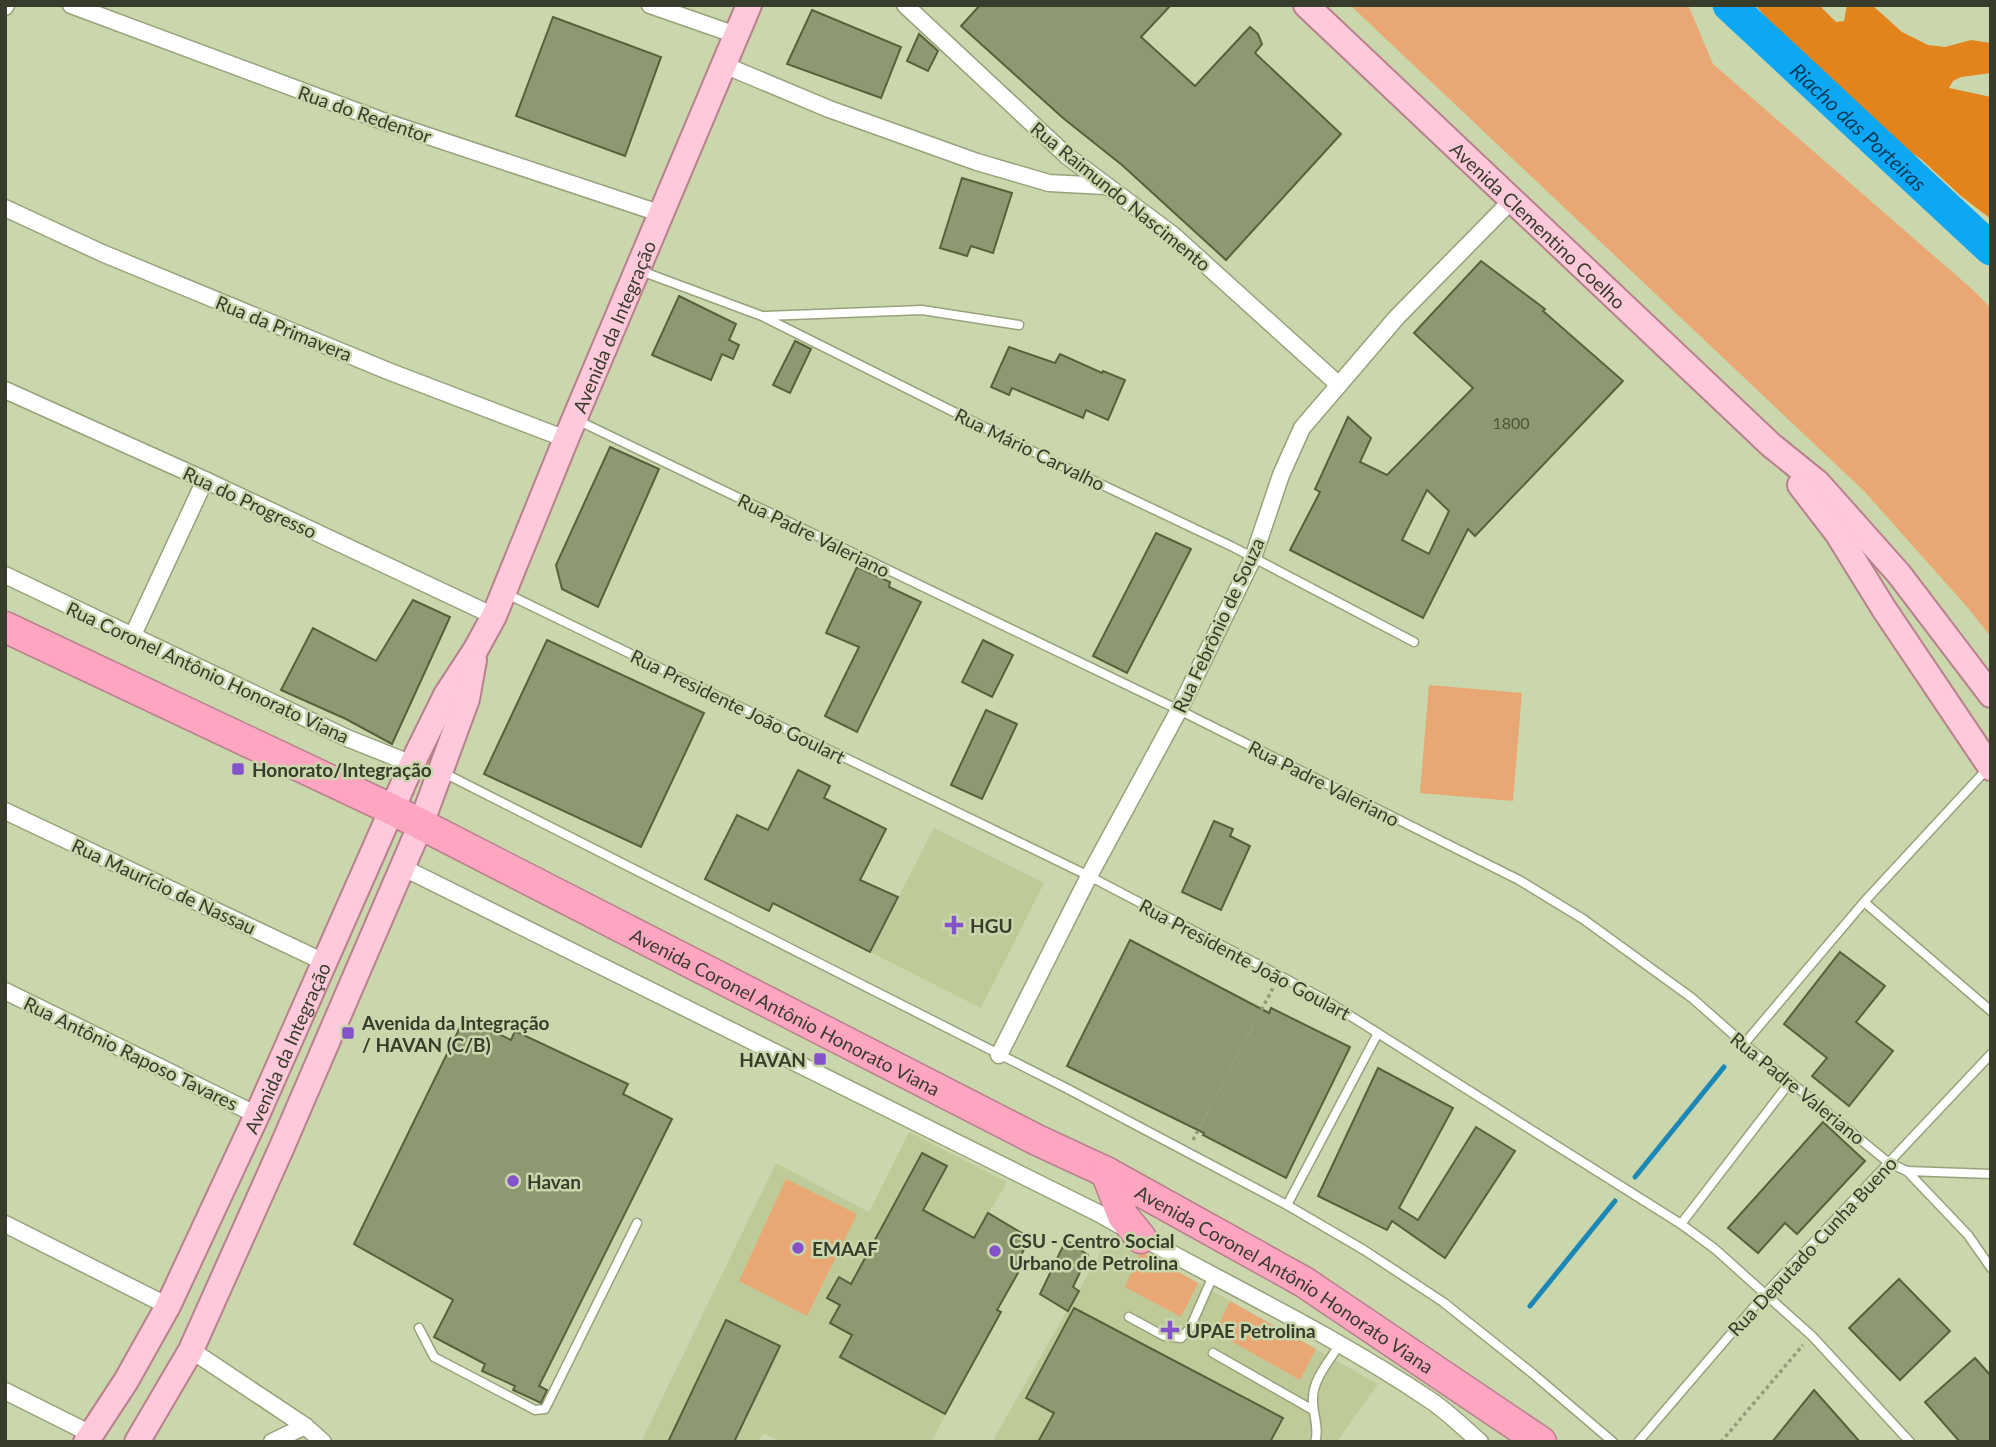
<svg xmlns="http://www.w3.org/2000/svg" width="1996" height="1447" font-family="Lato,sans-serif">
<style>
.built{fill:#becb99}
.green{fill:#e9a873}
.forest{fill:#e3831c}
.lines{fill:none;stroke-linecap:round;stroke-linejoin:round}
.stream{stroke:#1a87b7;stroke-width:5}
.river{stroke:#0ea7f3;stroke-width:33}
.building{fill:#8f9971;stroke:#58613c;stroke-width:2;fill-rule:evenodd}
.lane-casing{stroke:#97a27a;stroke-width:11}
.street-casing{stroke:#97a27a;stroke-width:19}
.primary-casing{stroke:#b8808c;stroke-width:28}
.highway-casing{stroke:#b8808c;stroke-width:33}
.path{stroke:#939c7b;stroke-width:3.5;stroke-dasharray:3.5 3.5;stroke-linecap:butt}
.lane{stroke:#fff;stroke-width:8}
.street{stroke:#fff;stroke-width:16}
.primary{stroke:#fec9da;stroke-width:24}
.highway{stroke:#fea5c1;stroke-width:30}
.poi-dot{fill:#8452ca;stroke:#cad6ab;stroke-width:2.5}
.labels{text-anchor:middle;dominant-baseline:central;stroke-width:5;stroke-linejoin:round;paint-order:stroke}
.number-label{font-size:16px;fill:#4d533c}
.street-label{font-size:19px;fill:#373c2b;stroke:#cad6ab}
.poi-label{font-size:19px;font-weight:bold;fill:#373c2b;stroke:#cad6ab;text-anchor:start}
.water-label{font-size:21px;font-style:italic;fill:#023a58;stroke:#cad6ab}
</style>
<rect width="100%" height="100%" fill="#cad6ab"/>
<g class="built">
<path d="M934 828 1044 883 981 1008 870 952Z"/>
<path d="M909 1132 1007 1182 974 1238 967 1293 1001 1312 931 1442H781L763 1433 758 1442H641L776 1163 869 1212Z"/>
<path d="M1111 1234 1378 1384 1337 1442H992Z"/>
</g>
<g class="green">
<path d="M1350 5H1688L1713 64 1972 289 1991 308V637L1968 608 1864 491Z"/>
<path d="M1429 685 1522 693 1513 801 1420 793Z"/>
<path d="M786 1179 857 1214 807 1316 739 1281Z"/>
<path d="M1141 1251 1198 1283 1181 1317 1125 1287Z"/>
<path d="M1230 1301 1316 1349 1300 1380 1215 1332Z"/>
</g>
<path class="forest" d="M1755 5H1819L1836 22 1844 21 1847 5 1873 6 1902 32 1928 45 1945 47 1971 40 1991 43V73L1961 77 1953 81 1949 88 1991 97V219L1961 196 1921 159 1864 122 1855 105 1797 53Z"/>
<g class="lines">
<g class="stream">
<path d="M1635 1177 1724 1067"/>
<path d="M1530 1306 1615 1201"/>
</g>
<path class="river" id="s1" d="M1729 5 1991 249"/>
</g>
<g class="building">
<path d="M980 5H1171L1141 37 1195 86 1250 27 1258 34 1262 44 1255 53 1341 134 1226 260 1122 165 1063 118 961 26Z"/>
<path d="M812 10 901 47 881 98 787 64Z"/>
<path d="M553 17 661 57 625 156 516 116Z"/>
<path d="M919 34 938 51 928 71 907 61Z"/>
<path d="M962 178 1012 193 993 253 971 246 967 256 940 248Z"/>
<path d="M1481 261 1545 309 1543 311 1623 381 1475 536 1468 529 1423 618 1290 550 1320 492 1315 489 1348 417 1371 438 1360 462 1387 475 1473 388 1414 333ZM1427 490 1449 511 1429 554 1402 540Z"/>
<path d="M679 296 736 324 729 340 739 345 733 359 722 354 711 380 652 355Z"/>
<path d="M795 341 811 349 790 393 773 385Z"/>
<path d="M1009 347 1055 363 1060 354 1102 373 1103 371 1125 380 1108 420 1086 410 1083 418 1012 388 1009 395 991 387Z"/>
<path d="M610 447 659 469 598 607 562 589 556 565Z"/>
<path d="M1156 533 1191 549 1127 673 1093 656Z"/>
<path d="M857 567 890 582 889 587 921 602 857 732 825 716 859 647 826 633Z"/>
<path d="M413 600 450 617 392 744 346 719 281 690 313 628 376 661Z"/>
<path d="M547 640 704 713 641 847 484 774Z"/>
<path d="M983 640 1013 655 992 697 962 682Z"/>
<path d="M986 710 1017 724 982 799 951 785Z"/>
<path d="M798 770 830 786 824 798 886 829 860 880 898 897 870 952 773 903 769 911 705 879 737 815 768 830Z"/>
<path d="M1214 821 1233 829 1230 836 1250 846 1221 910 1182 892Z"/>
<path d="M1130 940 1269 1013 1271 1008 1350 1047 1286 1178 1203 1135 1204 1133 1067 1066Z"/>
<path d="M1840 952 1885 986 1856 1022 1893 1051 1849 1106 1812 1076 1827 1058 1784 1024Z"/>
<path d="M465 1017 511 1040 515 1031 628 1084 623 1094 672 1119 539 1386 547 1390 541 1403 513 1390 515 1386 482 1371 485 1364 434 1337 453 1300 354 1244Z"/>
<path d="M1378 1068 1453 1108 1399 1208 1418 1220 1476 1127 1515 1151 1445 1258 1392 1221 1387 1230 1318 1196Z"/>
<path d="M1823 1122 1865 1161 1797 1234 1785 1223 1758 1253 1728 1228Z"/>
<path d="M922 1153 947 1166 923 1210 974 1238 988 1213 1030 1238 1014 1269 1018 1273 997 1310 1001 1312 945 1414 840 1357 852 1335 830 1323 840 1305 827 1298 839 1277 851 1284Z"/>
<path d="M1066 1240 1088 1255 1073 1287 1079 1291 1068 1311 1040 1294Z"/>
<path d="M1899 1279 1950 1331 1900 1380 1849 1328Z"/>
<path d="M1074 1308 1283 1418 1270 1442H1038L1054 1413 1026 1398Z"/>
<path d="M726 1320 780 1346 734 1442H668Z"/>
<path d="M1975 1358 1991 1376V1442H1960L1925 1402Z"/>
<path d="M1814 1390 1838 1417 1860 1442H1772Z"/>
</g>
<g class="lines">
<defs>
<g id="lane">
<path d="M641 271 762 316 1054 462 1233 547 1414 642"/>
<path d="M765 316 922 310 1019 325"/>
<path d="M577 420 1179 710 1519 880 1583 919 1692 998 1744 1044 1889 1163 1907 1171 1968 1235 1991 1268"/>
<path d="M505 593 1089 876 1322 998 1681 1224 1715 1249 1812 1336 1910 1442"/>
<path d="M442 772 1066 1088 1287 1205 1364 1250 1443 1302 1532 1373 1613 1442"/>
<path d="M1864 902 1991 1011"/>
<path d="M1744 1044 1864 902 1988 768"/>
<path d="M1907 1171 1991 1174"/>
<path d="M1287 1205 1378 1033"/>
<path d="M1681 1224 1790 1082"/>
<path d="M1129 1317 1164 1336 1181 1338 1190 1328 1213 1276"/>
<path d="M419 1328 434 1357 535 1410 545 1409 637 1223"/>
<path d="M1213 1353 1313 1410"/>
<path d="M1315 1442C1320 1428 1312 1413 1313 1398 1313 1379 1330 1360 1340 1344"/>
<path d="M1638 1442 1765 1294 1991 1054"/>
</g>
<g id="street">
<path d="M71 5 380 120 662 214"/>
<path d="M650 5 736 35"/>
<path d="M905 5 1067 156 1173 235 1339 385"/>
<path d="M5 7 6 5"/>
<path d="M724 65 829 109 977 162 1049 183 1105 186"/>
<path d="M5 208 102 253 388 371 566 439"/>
<path d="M5 390 205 480 494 616"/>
<path d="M5 575 347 738 412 764"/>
<path d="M132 637 205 480"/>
<path d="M5 811 324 962"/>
<path d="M402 867 1098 1213C1208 1276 1325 1329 1430 1400 1448 1412 1464 1428 1480 1442"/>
<path d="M5 991 257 1115"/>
<path d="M999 1055 1089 876 1179 710 1253 558 1281 475 1302 428 1397 317 1513 199"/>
<path d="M5 1224 168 1306"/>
<path d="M191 1350 305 1426 323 1442"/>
<path d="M5 1391 91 1434"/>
<path d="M272 1442 305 1426"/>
</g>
<g id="primary">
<path id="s2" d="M1306 5 1771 445 1818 483 1899 574 1991 695"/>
<path d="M1800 485 1837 533 1884 609 1991 768"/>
<path id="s3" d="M86 1442 126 1381 168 1306 257 1115 412 764 446 695 476 649 494 616 566 439 749 5"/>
<path d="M137 1442 191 1350 281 1149 421 824 467 699 474 660"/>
</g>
<g id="highway">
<path id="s4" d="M5 627 393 810 1037 1140 1106 1172 1304 1282 1541 1442"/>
<path d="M1106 1172 1123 1216 1141 1238"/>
</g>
</defs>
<use href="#lane" class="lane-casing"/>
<use href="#street" class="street-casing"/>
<use href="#primary" class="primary-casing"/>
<use href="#highway" class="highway-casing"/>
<g class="path">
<path d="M1193 1140 1274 986"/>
<path d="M1721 1442 1803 1345"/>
</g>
<use href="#lane" class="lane"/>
<use href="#street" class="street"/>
<use href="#primary" class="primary"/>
<use href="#highway" class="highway"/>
</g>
<g class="poi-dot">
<rect x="231" y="762" width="14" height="14" rx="3.5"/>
<path d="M950.5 914.5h7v7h7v7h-7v7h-7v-7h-7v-7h7z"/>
<rect x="341" y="1026" width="14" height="14" rx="3.5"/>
<rect x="813" y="1052" width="14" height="14" rx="3.5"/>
<circle cx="513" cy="1181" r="7"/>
<circle cx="798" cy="1248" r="7"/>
<circle cx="995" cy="1251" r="7"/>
<path d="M1166.5 1319.5h7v7h7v7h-7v7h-7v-7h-7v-7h7z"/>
</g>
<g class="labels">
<g class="number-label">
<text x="1511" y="422">1800</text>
</g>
<g class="street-label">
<text transform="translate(365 114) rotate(19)">Rua do Redentor</text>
<text transform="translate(1121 196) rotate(39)">Rua Raimundo Nascimento</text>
<text stroke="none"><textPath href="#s2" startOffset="320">Avenida Clementino Coelho</textPath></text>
<text transform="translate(284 328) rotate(22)">Rua da Primavera</text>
<text stroke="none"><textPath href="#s3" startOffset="1236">Avenida da Integração</textPath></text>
<text transform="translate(1030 449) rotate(26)">Rua Mário Carvalho</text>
<text transform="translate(250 502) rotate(25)">Rua do Progresso</text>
<text transform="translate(814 535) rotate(26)">Rua Padre Valeriano</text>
<text transform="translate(1218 625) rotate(-65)">Rua Febrônio de Souza</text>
<text transform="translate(208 672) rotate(25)">Rua Coronel Antônio Honorato Viana</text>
<text transform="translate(738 706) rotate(26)">Rua Presidente João Goulart</text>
<text transform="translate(1324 783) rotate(27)">Rua Padre Valeriano</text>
<text transform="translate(164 886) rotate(25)">Rua Maurício de Nassau</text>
<text transform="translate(1245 959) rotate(28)">Rua Presidente João Goulart</text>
<text stroke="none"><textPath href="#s4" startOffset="870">Avenida Coronel Antônio Honorato Viana</textPath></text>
<text stroke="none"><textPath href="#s3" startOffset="443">Avenida da Integração</textPath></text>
<text transform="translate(131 1053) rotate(26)">Rua Antônio Raposo Tavares</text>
<text transform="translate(1798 1088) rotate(39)">Rua Padre Valeriano</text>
<text transform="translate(1812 1246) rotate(-47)">Rua Deputado Cunha Bueno</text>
<text stroke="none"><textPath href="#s4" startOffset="1437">Avenida Coronel Antônio Honorato Viana</textPath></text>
</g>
<g class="poi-label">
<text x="252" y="769">Honorato/Integração</text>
<text x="970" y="925">HGU</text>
<text x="362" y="1022">Avenida da Integração<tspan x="362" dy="22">/ HAVAN (C/B)</tspan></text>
<text x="806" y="1059" text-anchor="end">HAVAN</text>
<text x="527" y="1181">Havan</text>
<text x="1009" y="1240">CSU - Centro Social<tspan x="1009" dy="22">Urbano de Petrolina</tspan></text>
<text x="812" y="1248">EMAAF</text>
<text x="1186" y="1330">UPAE Petrolina</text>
</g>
<g class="water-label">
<text stroke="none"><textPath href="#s1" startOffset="178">Riacho das Porteiras</textPath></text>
</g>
</g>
<rect width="1996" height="1447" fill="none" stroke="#373c2b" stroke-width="14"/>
</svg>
